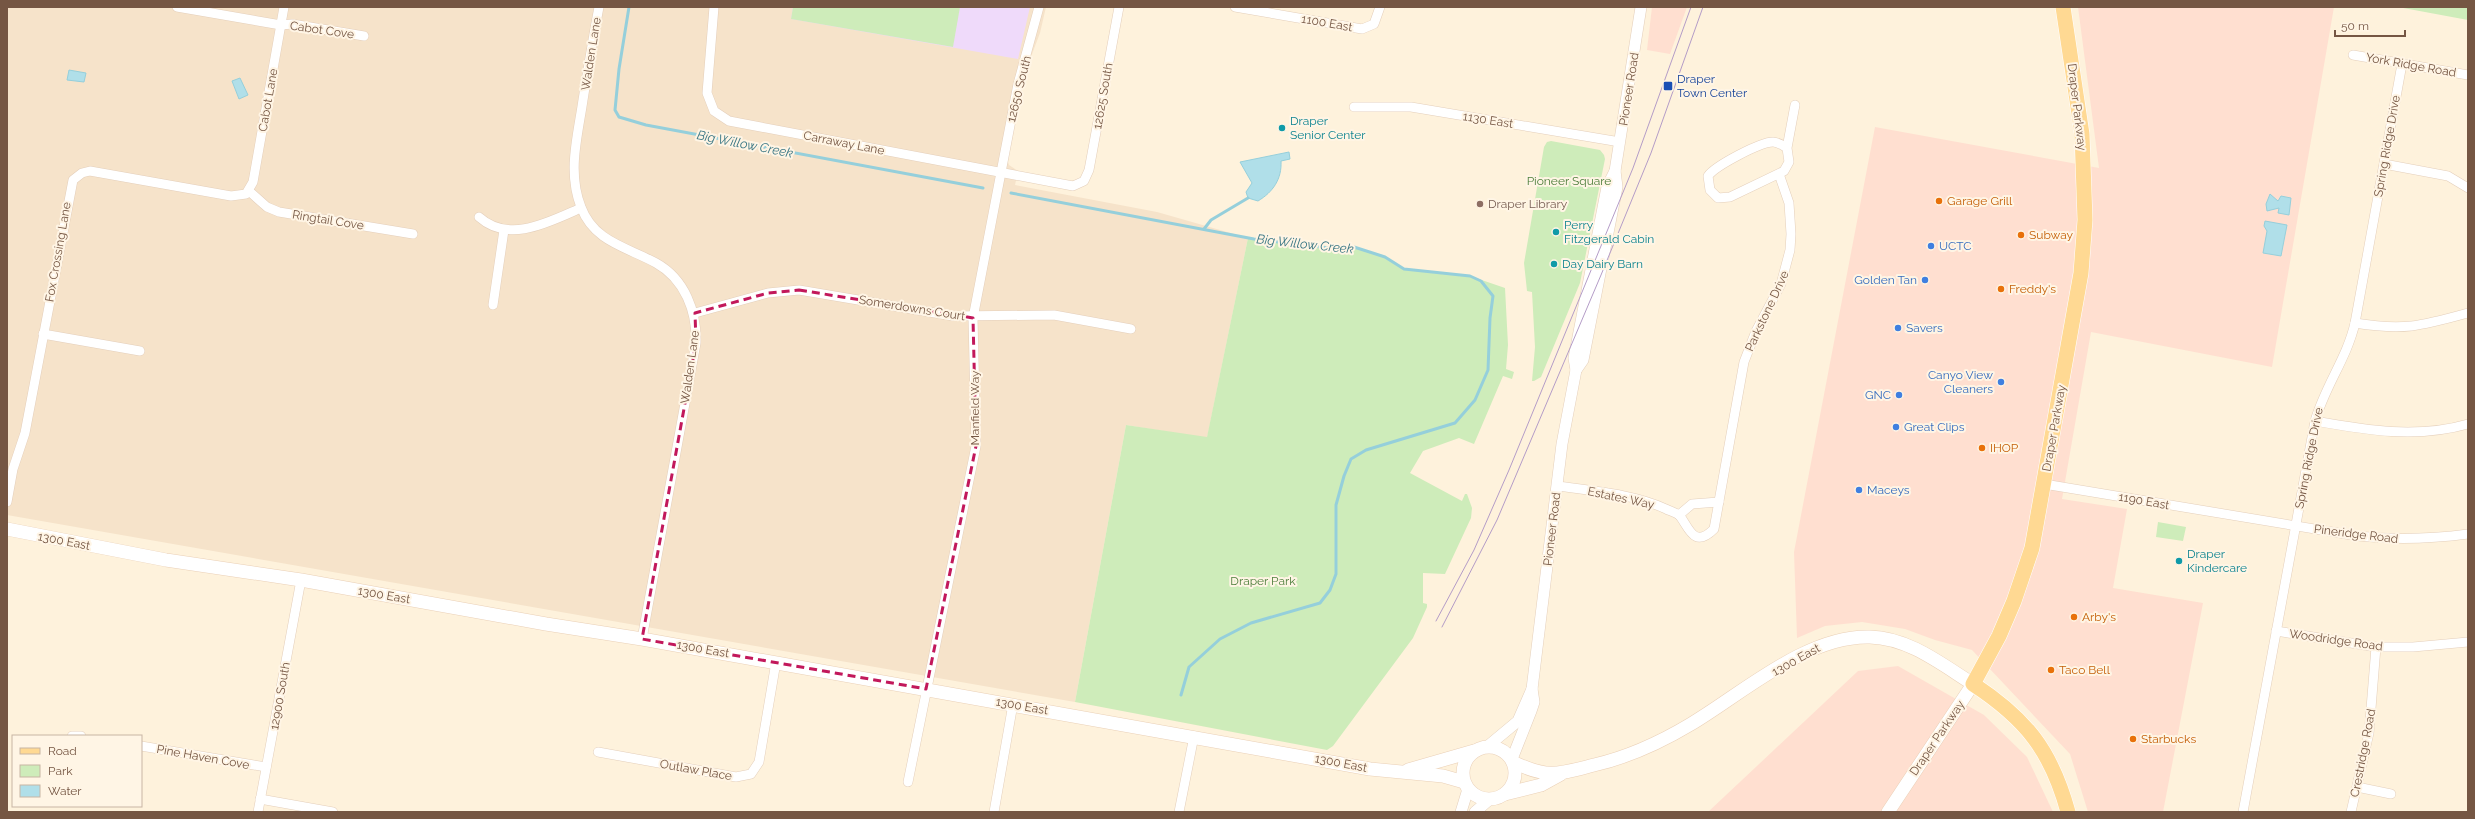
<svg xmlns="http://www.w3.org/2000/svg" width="2475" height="819" font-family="Raleway,sans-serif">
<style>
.residential{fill:#f6e3ca}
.commercial{fill:#ffdfd0}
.education{fill:#efdafa}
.green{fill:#ceecba}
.water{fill:#b0dfe9;stroke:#95cfdb}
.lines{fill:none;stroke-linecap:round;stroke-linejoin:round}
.stream{stroke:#95cfdb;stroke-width:3}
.minor-casing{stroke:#e4cfbb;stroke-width:10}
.tertiary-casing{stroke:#e4cfbb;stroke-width:12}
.secondary-casing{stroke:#ead0b7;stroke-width:14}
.primary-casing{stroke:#fff;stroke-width:16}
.minor{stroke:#fff;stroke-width:9}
.tertiary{stroke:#fff;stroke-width:11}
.secondary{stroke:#fff;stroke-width:13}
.primary{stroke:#ffd993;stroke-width:15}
.tram{stroke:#b49cc7;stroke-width:1}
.marked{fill:none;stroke:#c2185b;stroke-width:3;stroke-dasharray:8 5;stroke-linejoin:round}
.transit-dot{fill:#1a4fb4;stroke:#fff5e5;stroke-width:1.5}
.culture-dot{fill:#0f9aa8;stroke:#fff5e5;stroke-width:1.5}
.food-dot{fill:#e8710a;stroke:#fff5e5;stroke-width:1.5}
.education-dot{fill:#8d6e63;stroke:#fff5e5;stroke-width:1.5}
.shop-dot{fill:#3f7fe0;stroke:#fff5e5;stroke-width:1.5}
.labels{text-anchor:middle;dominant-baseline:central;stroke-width:4;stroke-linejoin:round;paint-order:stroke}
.street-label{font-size:12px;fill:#755643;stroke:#fff5e5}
.transit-label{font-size:12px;fill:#164399;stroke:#fff5e5;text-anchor:start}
.culture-label{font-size:12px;fill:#0d838f;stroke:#fff5e5;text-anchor:start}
.park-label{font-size:12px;fill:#4c7d3a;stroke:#fff5e5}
.food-label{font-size:12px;fill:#c56008;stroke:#fff5e5;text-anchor:start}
.education-label{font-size:12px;fill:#785e54;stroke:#fff5e5;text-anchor:start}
.shop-label{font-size:12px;fill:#366cbe;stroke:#fff5e5;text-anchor:start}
.water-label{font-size:13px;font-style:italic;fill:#397684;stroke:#fff5e5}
</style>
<rect width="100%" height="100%" fill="#fef2dc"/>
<path class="residential" d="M7 7H1046L1040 33 1026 70 1007 158 1009 165 1018 171 1015 185 1157 212 1248 238 1207 438 1126 425 1075 702 7 515Z"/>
<g class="commercial">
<path d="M1652 7H1687L1670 54 1647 50Z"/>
<path d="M2078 7H2334L2272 367 2091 332 2062 499 2127 509 2113 588 2203 603 2163 812H2088L2070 754 1972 650 1935 640 1905 629 1862 622 1825 626 1797 638 1794 552 1875 127 2099 168Z"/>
<path d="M1898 666 1984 715 2027 757 2053 812H1708L1858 671Z"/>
</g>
<path class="education" d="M793 7H1030L1018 59 791 19Z"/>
<g class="green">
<path d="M793 7H960L953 47 791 19Z"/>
<path d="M2398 7H2468V20Z"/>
<path d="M1551 141 1600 150 1604 155 1605 159 1580 283 1541 377 1534 381H1532L1535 347 1532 292 1527 291 1524 263 1544 147 1547 142Z"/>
<path d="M1248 238 1330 248 1354 247 1385 257 1404 269 1470 276 1505 288 1508 345 1506 369 1514 372 1512 379 1503 376 1474 444 1459 438 1423 451 1410 473 1462 501 1465 494H1467L1472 508 1471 518 1445 574 1423 573V603L1427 604V607L1413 638 1333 746 1327 750 1075 702 1126 425 1207 437Z"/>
<path d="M2158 522 2186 527 2183 541 2156 537Z"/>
</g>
<g class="water">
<path d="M69 70 86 73 84 82 67 80Z"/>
<path d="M240 78 248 95 239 99 232 81Z"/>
<path d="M1289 152 1290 159 1281 161C1282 179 1273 192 1258 201L1248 198 1246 192 1252 183 1240 162Z"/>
<path d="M2270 194 2278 201 2281 196 2291 198 2289 215 2278 213 2279 208 2267 211 2266 204Z"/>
<path d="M2265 221 2287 225 2281 256 2263 253 2267 231 2264 226Z"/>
</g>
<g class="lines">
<g class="stream">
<path d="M629 7 619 69 615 110 619 117 646 125 983 188"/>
<path d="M1011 193 1254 239 1330 248 1354 247 1385 257 1404 269 1470 276 1481 281 1493 296 1490 318 1488 370 1475 400 1455 423 1366 450 1351 459 1344 476 1336 505V574L1330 590 1320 603 1251 623 1220 639 1189 667 1181 695"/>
<path d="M1204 229 1211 220 1248 198"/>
</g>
<defs>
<g id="minor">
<path d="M177 7 281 25 292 24 364 36"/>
<path d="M599 7C593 38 588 69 583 100 578 135 567 172 581 207 594 242 627 247 656 263 685 279 697 312 696 343L642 639"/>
<path d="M714 7 707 93 714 111 729 121 1073 186 1084 181 1089 170 1119 7"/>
<path d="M1235 7 1362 29 1374 24 1380 7"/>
<path d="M2353 55 2468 75"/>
<path d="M1354 107H1411L1620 142"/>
<path d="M1787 148C1782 145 1778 142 1773 142 1760 142 1715 166 1708 176L1710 190 1718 198 1730 197 1784 171 1789 162 1787 148 1795 105"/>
<path d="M2384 164 2448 176 2468 188"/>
<path d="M249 191 267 207 279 212 413 234"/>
<path d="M479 217C509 244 549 222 581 208"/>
<path d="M493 305 504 230"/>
<path d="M695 313 768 293 799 290 953 316 1054 315 1131 329"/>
<path d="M2355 323C2404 331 2421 326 2468 313"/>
<path d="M43 334 140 351"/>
<path d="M2315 421C2366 430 2416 439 2468 424"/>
<path d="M2044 484 2357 536C2395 540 2430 539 2468 534"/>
<path d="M1558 486C1593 491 1634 494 1666 509 1670 511 1677 513 1680 516 1689 528 1694 549 1714 529L1744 362 1756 331 1781 284 1790 250 1791 234 1789 203 1779 174"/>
<path d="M7 502 13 469 25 433 73 180 82 173 90 171 231 196 246 194 253 182 284 7"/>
<path d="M1679 515 1692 504 1719 502"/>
<path d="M2276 631 2376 647H2413L2468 642"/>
<path d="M72 736H81"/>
<path d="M141 746 266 767"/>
<path d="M598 752 736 777 751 774 759 762 776 662"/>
<path d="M908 782 976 446 973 318 1018 84 1039 7"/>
<path d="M2357 787 2391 794"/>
<path d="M260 799 333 812"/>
<path d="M258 812 301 580"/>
<path d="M994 812 1013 704"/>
<path d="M1179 812 1194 736"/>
<path d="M2243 812 2315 421C2325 386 2347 358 2355 323L2402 64"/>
<path d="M2351 812 2369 733 2376 647"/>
</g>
<g id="tertiary">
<path d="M1576 370 1574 358 1607 187 1615 171 1641 7"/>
<path d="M1488 746 1518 721 1532 689"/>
<path d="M1512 759 1531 711 1534 702 1532 689 1562 444 1576 370 1583 360 1617 187 1615 171"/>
<path d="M1461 812 1468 789"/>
<path d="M1475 812 1490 799"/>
</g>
<g id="secondary">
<path d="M7 529 166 560 301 580 546 624 642 639 1370 769 1443 776 1464 782"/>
<circle cx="1489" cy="773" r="26"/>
<path d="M1513 762C1548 779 1559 774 1594 765 1629 757 1661 742 1691 724 1743 693 1807 635 1870 637 1909 638 1941 664 1973 684L1888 812"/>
<path d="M1408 770 1474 751"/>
<path d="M1505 794 1541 785 1561 774"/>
</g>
<path id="primary" d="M2063 7 2082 134 2085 220 2081 273 2032 548 2014 601 1999 636 1973 684C2026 719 2051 750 2068 812"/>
</defs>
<use href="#minor" class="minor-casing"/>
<use href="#tertiary" class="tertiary-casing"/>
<use href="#secondary" class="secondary-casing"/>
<use href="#primary" class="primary-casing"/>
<use href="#minor" class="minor"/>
<use href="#tertiary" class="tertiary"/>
<use href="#secondary" class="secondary"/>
<use href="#primary" class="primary"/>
<g class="tram">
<path d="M1436 621 1474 550 1509 470 1633 168 1691 7"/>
<path d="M1442 627 1497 520 1601 275 1651 153 1703 7"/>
</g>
</g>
<path class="marked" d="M799 290 973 318 976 446 926 689 642 639 696 343 695 313 768 293Z"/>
<rect class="transit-dot" x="1663" y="81" width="10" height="10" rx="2"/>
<g class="culture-dot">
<circle cx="1282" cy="128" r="4"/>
<circle cx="1556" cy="232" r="4"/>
<circle cx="1554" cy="264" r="4"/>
<circle cx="2179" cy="561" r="4"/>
</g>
<g class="food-dot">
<circle cx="1939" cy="201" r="4"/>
<circle cx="2021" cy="235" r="4"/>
<circle cx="2001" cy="289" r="4"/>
<circle cx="1982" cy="448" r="4"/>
<circle cx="2074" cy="617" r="4"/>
<circle cx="2051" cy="670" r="4"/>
<circle cx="2133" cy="739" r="4"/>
</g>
<circle class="education-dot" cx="1480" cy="204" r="4"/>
<g class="shop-dot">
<circle cx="1931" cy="246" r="4"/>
<circle cx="1925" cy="280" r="4"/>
<circle cx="1898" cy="328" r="4"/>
<circle cx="2001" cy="382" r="4"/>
<circle cx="1899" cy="395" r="4"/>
<circle cx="1896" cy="427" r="4"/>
<circle cx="1859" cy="490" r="4"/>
</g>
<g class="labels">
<g class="street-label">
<text transform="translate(1327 23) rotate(10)">1100 East</text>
<text transform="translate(322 30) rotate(8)">Cabot Cove</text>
<text transform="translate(591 54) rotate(-81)">Walden Lane</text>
<text transform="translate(2411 65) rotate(10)">York Ridge Road</text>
<text transform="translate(1019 89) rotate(-76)">12650 South</text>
<text transform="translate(1629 89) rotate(-81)">Pioneer Road</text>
<text transform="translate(1103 96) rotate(-80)">12625 South</text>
<text transform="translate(268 100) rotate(-80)">Cabot Lane</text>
<text transform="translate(2077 107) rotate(83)">Draper Parkway</text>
<text transform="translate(1488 120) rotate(9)">1130 East</text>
<text transform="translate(844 143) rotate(11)">Carraway Lane</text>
<text transform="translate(2387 146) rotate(-80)">Spring Ridge Drive</text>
<text transform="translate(328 220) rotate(9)">Ringtail Cove</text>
<text transform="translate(58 252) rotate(-80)">Fox Crossing Lane</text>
<text transform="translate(912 308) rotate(9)">Somerdowns Court</text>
<text transform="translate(1767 311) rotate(-65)">Parkstone Drive</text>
<text transform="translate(690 367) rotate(-82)">Walden Lane</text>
<text transform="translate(975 408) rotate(-90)">Manfield Way</text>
<text transform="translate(2054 428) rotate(-80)">Draper Parkway</text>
<text transform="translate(2309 458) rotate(-79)">Spring Ridge Drive</text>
<text transform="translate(1621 498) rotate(12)">Estates Way</text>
<text transform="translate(2144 501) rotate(10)">1190 East</text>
<text transform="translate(1552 529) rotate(-83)">Pioneer Road</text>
<text transform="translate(2356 534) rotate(7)">Pineridge Road</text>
<text transform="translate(64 541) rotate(11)">1300 East</text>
<text transform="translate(384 595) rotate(10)">1300 East</text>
<text transform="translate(2336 640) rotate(8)">Woodridge Road</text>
<text transform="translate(703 649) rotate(10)">1300 East</text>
<text transform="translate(1796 660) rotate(-29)">1300 East</text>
<text transform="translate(280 696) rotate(-80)">12900 South</text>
<text transform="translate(1022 706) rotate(10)">1300 East</text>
<text transform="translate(1937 738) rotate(-56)">Draper Parkway</text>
<text transform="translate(2363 753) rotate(-79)">Crestridge Road</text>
<text transform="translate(203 757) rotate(10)">Pine Haven Cove</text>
<text transform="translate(1341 763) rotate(11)">1300 East</text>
<text transform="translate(696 770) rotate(10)">Outlaw Place</text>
</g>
<g class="transit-label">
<text x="1677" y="79">Draper<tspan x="1677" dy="14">Town Center</tspan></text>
</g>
<g class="culture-label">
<text x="1290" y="121">Draper<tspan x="1290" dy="14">Senior Center</tspan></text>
<text x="1564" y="225">Perry<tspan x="1564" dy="14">Fitzgerald Cabin</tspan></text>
<text x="1562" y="264">Day Dairy Barn</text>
<text x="2187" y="554">Draper<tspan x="2187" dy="14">Kindercare</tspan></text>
</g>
<g class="park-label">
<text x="1569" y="181">Pioneer Square</text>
<text x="1263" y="581">Draper Park</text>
</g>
<g class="food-label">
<text x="1947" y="201">Garage Grill</text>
<text x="2029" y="235">Subway</text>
<text x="2009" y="289">Freddy's</text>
<text x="1990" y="448">IHOP</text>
<text x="2082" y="617">Arby's</text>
<text x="2059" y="670">Taco Bell</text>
<text x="2141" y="739">Starbucks</text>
</g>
<g class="education-label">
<text x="1488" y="204">Draper Library</text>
</g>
<g class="shop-label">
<text x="1939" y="246">UCTC</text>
<text x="1917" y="280" text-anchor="end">Golden Tan</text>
<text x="1906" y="328">Savers</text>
<text x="1993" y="375" text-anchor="end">Canyo View<tspan x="1993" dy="14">Cleaners</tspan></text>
<text x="1891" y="395" text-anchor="end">GNC</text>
<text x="1904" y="427">Great Clips</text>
<text x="1867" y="490">Maceys</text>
</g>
<g class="water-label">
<text transform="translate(745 144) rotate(11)">Big Willow Creek</text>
<text transform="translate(1305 244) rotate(6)">Big Willow Creek</text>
</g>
</g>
<rect width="2475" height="819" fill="none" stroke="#755643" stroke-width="16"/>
<rect x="12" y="735" width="130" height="72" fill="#fff5e5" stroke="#c8b5a4"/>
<rect x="20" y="748" width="20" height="6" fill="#ffd993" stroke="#c8b5a4"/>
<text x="48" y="755" font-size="12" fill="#755643">Road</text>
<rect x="20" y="765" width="20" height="12" fill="#ceecba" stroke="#c8b5a4"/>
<text x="48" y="775" font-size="12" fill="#755643">Park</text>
<rect x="20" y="785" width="20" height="12" fill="#b0dfe9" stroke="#c8b5a4"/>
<text x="48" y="795" font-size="12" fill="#755643">Water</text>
<path d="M2335 30v6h70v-6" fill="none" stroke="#755643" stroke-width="2"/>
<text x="2341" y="30" font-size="12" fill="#755643" stroke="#fff5e5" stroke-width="3" paint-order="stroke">50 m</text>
</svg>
